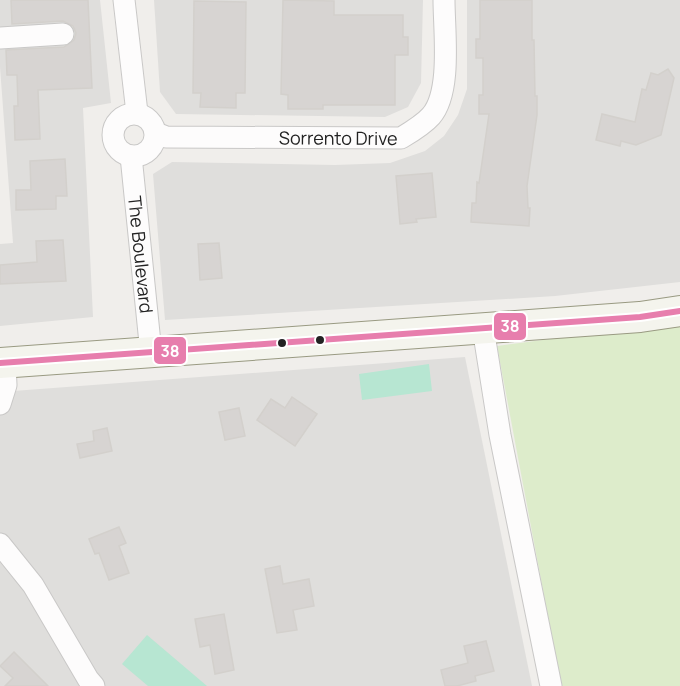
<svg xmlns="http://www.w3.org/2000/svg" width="680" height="686" font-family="Manrope,sans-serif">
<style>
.residential{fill:#dfdedc}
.grass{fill:#ddeccb}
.pitch{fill:#b7e6d2}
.building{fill:#d7d4d2;stroke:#d3d0cc;stroke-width:1.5}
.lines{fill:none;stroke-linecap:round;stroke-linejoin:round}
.street-casing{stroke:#c9c8c7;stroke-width:23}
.secondary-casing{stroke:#999a82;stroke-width:32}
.street{stroke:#fdfcfc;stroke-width:21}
.secondary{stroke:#f4f4ed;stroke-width:30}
.bus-1-casing{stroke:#fff;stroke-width:10}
.bus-1{stroke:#e77ead;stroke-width:6}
.bus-dot{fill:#222;stroke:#fff;stroke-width:2}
.labels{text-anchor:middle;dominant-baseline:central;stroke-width:4.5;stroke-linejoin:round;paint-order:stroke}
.street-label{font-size:18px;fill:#222;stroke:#fff}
.line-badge{stroke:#fff;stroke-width:2}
.badge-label{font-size:16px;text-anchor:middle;font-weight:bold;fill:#fff}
</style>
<rect width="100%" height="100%" fill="#f0eeeb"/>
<g class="residential">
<path d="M0 0H100L111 103 83 108 93 317 0 326V244L13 243 0 67Z"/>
<path d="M154 0H423L421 83 408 107 385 117 176 114 160 92Z"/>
<path d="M467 0H680V282L555 296 165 320 153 174 172 162 335 165 390 163 425 151 444 136 458 115 467 89Z"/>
<path d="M465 357 532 686H0V392Z"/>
</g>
<path class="grass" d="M680 322V686H561L497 346Z"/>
<g class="pitch">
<path d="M429 364 432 391 362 400 359 374Z"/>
<path d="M147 635 207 686H148L122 664Z"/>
</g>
<g class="building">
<path d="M11 0H88L92 88 38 90 40 139 15 140 14 106H18L17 75H7L6 50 64 47 74 40 76 33 73 26 63 21 12 24Z"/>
<path d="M283 0 334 1V15H403V37H408V55H395V105H323V109H288V95L281 94Z"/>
<path d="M480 0H532V40H534L535 96H537V115L527 186 528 208H530L529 226 471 222 472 203H476L477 182 479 183 489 114H479V95H483V58H476V39H480Z"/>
<path d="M194 1 246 2 245 93H236V108L200 107 201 93H193Z"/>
<path d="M668 69 674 78 661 135 636 145 621 141 620 146 596 140 602 114 635 122 642 89 646 90 651 73 658 75Z"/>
<path d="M65 159 67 196H56V209L16 210V190H31L30 161Z"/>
<path d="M432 173 436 217 416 219 417 222 400 224 396 176Z"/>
<path d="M63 240 66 281 0 284V265L37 262 36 241Z"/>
<path d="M219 243 222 278 200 280 198 244Z"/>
<path d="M292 397 317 414 295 446 257 420 271 399 285 408Z"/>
<path d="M239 408 245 436 225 440 219 412Z"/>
<path d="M107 428 112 451 80 458 77 444 94 441 93 431Z"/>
<path d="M119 527 126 543 119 546 129 573 109 580 99 553 95 554 89 539Z"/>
<path d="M280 566 283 584 309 579 314 606 293 610 297 630 277 633 265 569Z"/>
<path d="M224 614 234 670 215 674 210 645 200 647 195 619Z"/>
<path d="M486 641 494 671 475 676 476 681 457 686H445L441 670 468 663 464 646Z"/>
<path d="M14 652 48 686H5L13 678 0 666Z"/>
</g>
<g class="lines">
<defs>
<g id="street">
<path d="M124 0 137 113"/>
<path d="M0 38 63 34"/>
<circle cx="134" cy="135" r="21"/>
<path id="s1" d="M156 133 166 137 401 138C411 132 423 125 431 116 452 92 444 31 444 0"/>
<path id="s2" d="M131 156 151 353"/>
<path d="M483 328 500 435 551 686"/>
<path d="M0 404 6 385 5 363"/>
<path d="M0 544 33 585 88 679 94 686"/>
</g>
<path id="secondary" d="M0 363 640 317 680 311"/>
</defs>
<use href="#street" class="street-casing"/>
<use href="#secondary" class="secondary-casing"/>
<use href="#street" class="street"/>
<use href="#secondary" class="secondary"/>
<defs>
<path id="bus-1" d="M0 363 640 317 680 311"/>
</defs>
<use href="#bus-1" class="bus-1-casing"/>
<use href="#bus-1" class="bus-1"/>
</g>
<g class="bus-dot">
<circle cx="320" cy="340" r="5"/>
<circle cx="282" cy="343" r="5"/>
</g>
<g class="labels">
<g class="street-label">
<text stroke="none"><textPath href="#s1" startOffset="183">Sorrento Drive</textPath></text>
<text stroke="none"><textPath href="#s2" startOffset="99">The Boulevard</textPath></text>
</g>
</g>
<g class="line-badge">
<rect x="493" y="312" width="34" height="29" rx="6" fill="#e77ead"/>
<rect x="153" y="336" width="34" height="29" rx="6" fill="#e77ead"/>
</g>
<g class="badge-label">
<text x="510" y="332">38</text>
<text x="170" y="357">38</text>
</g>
</svg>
